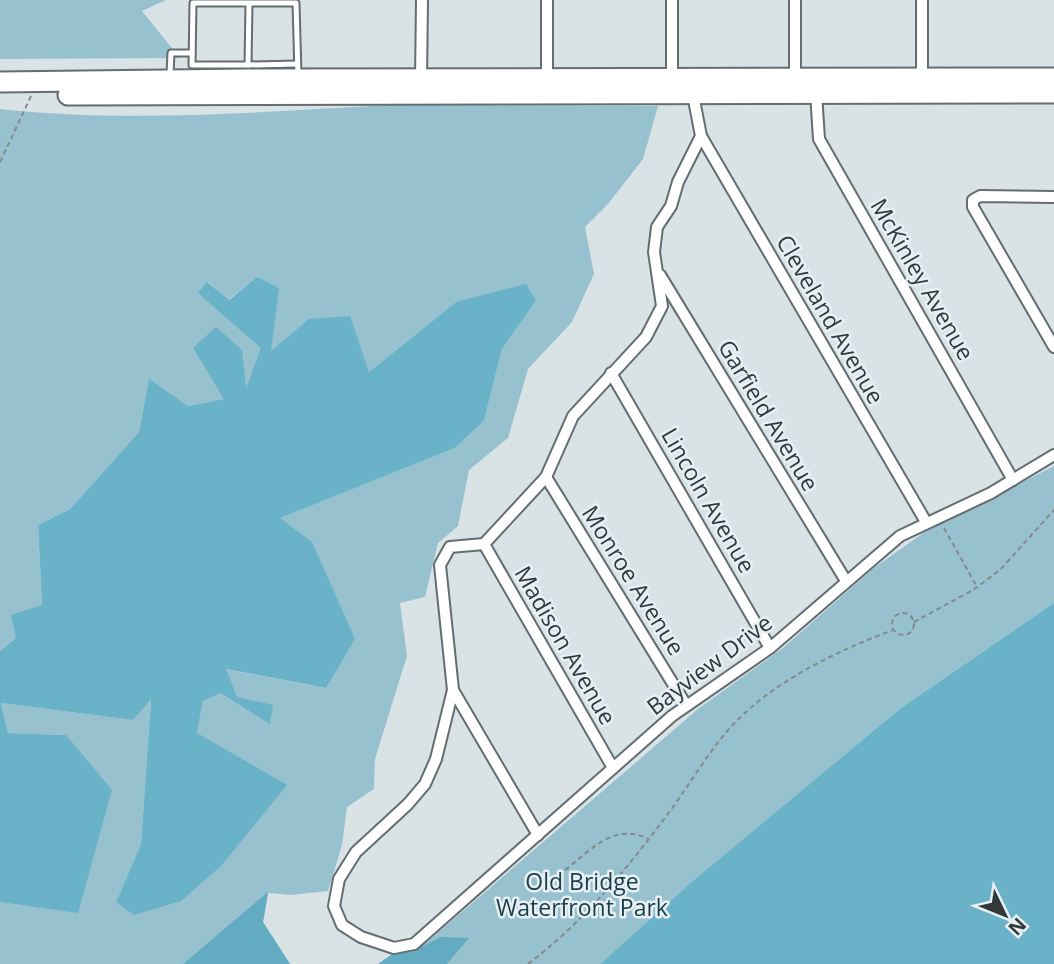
<svg xmlns="http://www.w3.org/2000/svg" width="1054" height="964" font-family="'Open Sans',sans-serif">
<style>
.green{fill:#97c1ce}
.forest{fill:#62abc0}
.water{fill:#69b2c7}
.lines{fill:none;stroke-linecap:round;stroke-linejoin:round}
.service-casing{stroke:#646d70;stroke-width:9}
.minor-casing{stroke:#646d70;stroke-width:14}
.trunk-casing{stroke:#646d70;stroke-width:23}
.path{stroke:#838a8c;stroke-width:2;stroke-dasharray:5 3.5;stroke-linecap:butt}
.service{stroke:#fff;stroke-width:5}
.minor{stroke:#fff;stroke-width:10}
.trunk{stroke:#fff;stroke-width:19}
.labels{text-anchor:middle;dominant-baseline:central;stroke-width:5;stroke-linejoin:round;paint-order:stroke}
.street-label{font-size:23px;fill:#333839;stroke:#e6f0f4}
.park-label{font-size:23px;fill:#1b3e47;stroke:#e6f0f4}
</style>
<rect width="100%" height="100%" fill="#d9e3e6"/>
<g class="green">
<path d="M0 0H166L142 11 180 58 0 59Z"/>
<path d="M388 105 658 106 643 159 608 204 585 227 594 274 572 322 528 369 508 438 469 470 458 526 438 543 425 597 400 603 407 656 375 759 374 789 347 807 342 845 328 891 291 895 268 893 263 922 290 964H0V902L78 912 66 735 8 733 1 703 133 720 151 698 141 844 116 902 197 732 203 701 221 693 237 697 225 669 325 688 279 518 455 448 484 421 502 349 536 301 456 302 369 372 270 352 257 277 228 300 208 282 199 293 262 348 245 390 193 348 225 399 188 406 149 380 139 432 70 509 38 525 42 605 16 638 0 651V109C128 123 260 112 388 105Z"/>
<path d="M1054 466V603L901 708 695 879 600 964H378L394 953 427 942 698 709 783 648 874 568 926 531Z"/>
</g>
<g class="forest">
<path d="M268 892 263 922 290 964H183Z"/>
<path d="M441 937 469 938 447 964H378L394 953 411 952Z"/>
</g>
<g class="water">
<path d="M257 277 279 288 271 351 309 319 350 316 369 372 456 302 526 284 536 301 502 349 484 421 455 448 280 518 312 542 355 639 326 688 226 669 237 697 273 705 270 724 221 693 203 701 197 733 287 785 221 866 181 901 134 915 116 902 141 844 151 699 133 720 1 703 8 733 66 735 112 790 78 913 0 902V651L16 638 11 615 42 605 38 525 70 509 139 432 149 379 188 406 224 399 193 348 216 327 242 350 246 388 261 348 198 293 207 282 229 300Z"/>
<path d="M1054 603V964H600L695 879 901 708Z"/>
</g>
<g class="lines">
<defs>
<g id="service">
<path d="M249 4 248 65H192L193 3H296L298 75"/>
<path d="M248 65 297 64"/>
<path d="M170 74 171 53H192"/>
</g>
<g id="minor">
<path d="M547 0V79"/>
<path d="M672 0V79"/>
<path d="M922 0V79"/>
<path d="M795 79V0"/>
<path d="M421 80 422 0"/>
<path d="M816 93 819 139 1013 480"/>
<path d="M693 95 701 136 678 182 671 206 657 227 654 252 662 306 646 337 573 416 546 477 484 544 450 547 440 565 453 690 436 759 425 784 408 804 356 852 339 879 334 906 342 925 361 937 394 948 414 944 672 716 770 648 900 536 991 493 1054 455"/>
<path d="M701 136 926 522"/>
<path d="M1054 197 980 196 973 200V207L1054 347"/>
<path d="M660 275 846 581"/>
<path d="M611 373 770 648"/>
<path d="M546 477 686 705"/>
<path d="M484 544 613 768"/>
<path d="M453 690 538 835"/>
</g>
<g id="trunk">
<path d="M0 82 248 79 1054 78"/>
<path d="M68 95 1054 93"/>
</g>
</defs>
<use href="#service" class="service-casing"/>
<use href="#minor" class="minor-casing"/>
<use href="#trunk" class="trunk-casing"/>
<g class="path">
<path d="M0 162 31 96"/>
<path d="M944 528 977 587"/>
<circle cx="903" cy="624" r="11"/>
<path d="M914 622 973 590 1000 570 1054 510"/>
<path d="M565 870C592 849 614 822 649 839"/>
<path d="M528 964C584 922 631 864 673 807 691 782 708 753 729 729 771 682 835 652 893 630"/>
</g>
<use href="#service" class="service"/>
<use href="#minor" class="minor"/>
<use href="#trunk" class="trunk"/>
</g>
<g class="labels">
<g class="street-label">
<text transform="translate(923 279) rotate(60)">McKinley Avenue</text>
<text transform="translate(831 319) rotate(60)">Cleveland Avenue</text>
<text transform="translate(769 415) rotate(59)">Garfield Avenue</text>
<text transform="translate(709 500) rotate(60)">Lincoln Avenue</text>
<text transform="translate(634 580) rotate(58)">Monroe Avenue</text>
<text transform="translate(566 645) rotate(60)">Madison Avenue</text>
<text transform="translate(709 664) rotate(-37)">Bayview Drive</text>
</g>
<g class="park-label">
<text x="582" y="881">Old Bridge<tspan x="582" dy="26">Waterfront Park</tspan></text>
</g>
</g>
<g transform="translate(1005 915) rotate(133)" stroke="#e6f0f4" stroke-width="5" paint-order="stroke">
<path d="M0-5L12 26L0 18L-12 26Z" fill="#333839"/>
<text y="-10" font-size="19" font-weight="bold" text-anchor="middle" fill="#333839">N</text>
</g>
</svg>
